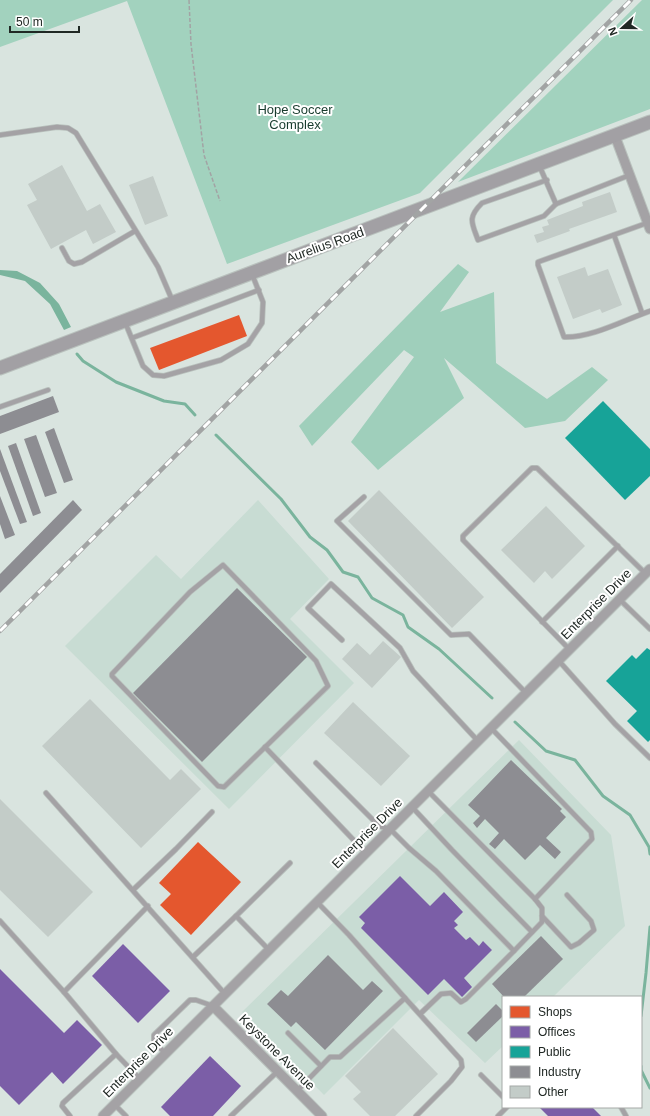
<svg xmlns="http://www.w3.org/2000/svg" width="650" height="1116" font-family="Helvetica,sans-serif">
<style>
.built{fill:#c8dcd3}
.green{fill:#a2d2be}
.forest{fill:#9fcfbb}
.water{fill:#7ab49d}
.shops{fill:#e4572e}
.offices{fill:#7b5ea7}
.public{fill:#17a398}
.industry{fill:#8d8d92}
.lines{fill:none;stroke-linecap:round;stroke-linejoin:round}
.stream{stroke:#7ab49d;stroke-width:3}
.building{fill:#c3ccc8}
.lane-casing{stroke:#b9c1bd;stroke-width:6}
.street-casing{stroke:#b9c1bd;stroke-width:11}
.secondary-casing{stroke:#b9c1bd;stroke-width:15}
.path{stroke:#a2a3a4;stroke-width:1.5;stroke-dasharray:4 2;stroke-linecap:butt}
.lane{stroke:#a4a2a5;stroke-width:4.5}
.street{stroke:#a4a2a5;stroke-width:9}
.secondary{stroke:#a2a0a4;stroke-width:13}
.rail-casing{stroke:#a2a4a4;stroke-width:4.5}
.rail{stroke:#fff;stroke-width:3;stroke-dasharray:9;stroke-linecap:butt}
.labels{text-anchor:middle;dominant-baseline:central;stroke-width:4;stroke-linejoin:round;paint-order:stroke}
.park-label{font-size:13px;fill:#173b2d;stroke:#fff}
.street-label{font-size:13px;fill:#202824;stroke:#fff}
</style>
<rect width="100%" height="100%" fill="#d9e4df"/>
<g class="built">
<path d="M258 500 329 579 290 619 354 683 229 809 65 646 156 555 181 579Z"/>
<path d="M519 740 611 835 625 926 553 997H503V1046L485 1063 419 1000 324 1095 242 1012Z"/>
</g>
<g class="green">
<path d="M0 0H613L420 193 227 264 127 1 0 47Z"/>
<path d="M642 0H650V109L458 182Z"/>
</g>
<path class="forest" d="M458 264 469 272 440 312 494 292 496 363 547 399 592 367 608 380 565 421 525 428 444 358 464 398 378 470 351 442 414 357 404 350 312 446 299 426Z"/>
<path class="water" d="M0 270 17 271 40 283 59 304 71 327 64 330 50 304 25 281 0 275Z"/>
<g class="shops">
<path d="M239 315 247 336 159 370 150 348Z"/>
<path d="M198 842 241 882 191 935 160 905 171 894 159 883Z"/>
</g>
<g class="offices">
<path d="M400 876 430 906 444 892 463 912 454 921 458 925 454 928 466 940 470 937 479 946 483 941 492 950 464 978 472 987 462 997 444 979 428 995 361 928 365 923 359 917Z"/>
<path d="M123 944 170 991 138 1023 92 976Z"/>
<path d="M0 969 64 1033 77 1020 102 1045 63 1084 52 1072 19 1105 0 1086Z"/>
<path d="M210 1056 241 1086 213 1116H170L161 1107Z"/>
<path d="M539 1107H592L601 1116H548Z"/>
</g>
<g class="public">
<path d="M603 401 650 449V476L625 500 565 438Z"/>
<path d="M647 648 650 650V740L648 742 627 721 637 711 606 681 632 655 636 659Z"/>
</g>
<g class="industry">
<path d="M53 396 59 412 0 434V416Z"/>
<path d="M54 428 73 480 64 483 45 432Z"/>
<path d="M36 435 57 493 45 497 24 439Z"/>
<path d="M16 443 41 513 33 516 8 446Z"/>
<path d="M0 449 27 522 20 524 0 471Z"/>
<path d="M0 496 15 535 5 539 0 524Z"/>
<path d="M73 500 82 510 0 593V574Z"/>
<path d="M237 588 307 657 202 762 133 693Z"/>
<path d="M511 760 562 809 560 811 566 817 546 838 561 852 555 859 540 845 525 860 504 839 495 849 489 844 499 833 485 819 477 828 473 823 480 816 468 805Z"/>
<path d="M541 936 563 959 524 997H504L492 984Z"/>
<path d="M328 955 363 990 372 981 383 991 325 1050 296 1022 291 1027 267 1004 281 990 288 996Z"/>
<path d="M496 1004 503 1011V1016L476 1042 467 1033Z"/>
</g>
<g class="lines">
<g class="stream">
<path d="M77 354 83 361 116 382 164 401 185 404 195 415"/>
<path d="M216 435 281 499 310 537 327 550 343 572 358 577 372 598 403 615 408 627 439 649 492 698"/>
<path d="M515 722 546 751 575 760 603 796 630 815 649 847 650 854"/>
<path d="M641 1016 646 973 650 927"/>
<path d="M641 1066V1070L650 1088"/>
</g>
</g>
<g class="building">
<path d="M62 165 87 211 100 204 116 232 93 244 86 230 51 249 27 205 37 200 28 184Z"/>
<path d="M153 176 168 216 145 225 129 185Z"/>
<path d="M610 192 617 212 569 229 570 231 537 243 534 235 544 232 542 227 549 225 547 220 583 206 582 202Z"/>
<path d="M585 267 588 276 608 269 622 305 602 313 600 309 573 319 557 277Z"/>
<path d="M379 490 484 597 452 628 348 521Z"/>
<path d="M546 506 585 546 552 579 545 571 534 583 501 550Z"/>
<path d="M383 641 401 657 372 688 342 659 357 643 370 655Z"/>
<path d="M90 699 170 780 181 769 201 789 141 848 42 746Z"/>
<path d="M353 702 410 756 381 786 324 733Z"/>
<path d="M0 799 93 892 48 937 0 890Z"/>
<path d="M393 1028 438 1074 395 1116H370L353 1099 361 1092 345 1076Z"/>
</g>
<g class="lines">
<defs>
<g id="lane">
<path d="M0 135 57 127 68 128 76 133 158 267 173 302"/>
<path d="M539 165 556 204 630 175"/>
<path d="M547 180 482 203C467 218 472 223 478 240L544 216 556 204"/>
<path d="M647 223 538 262V265L564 337C592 338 624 320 650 311"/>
<path d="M614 235 642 313"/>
<path d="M62 248 69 261 74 264 82 262 135 231"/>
<path d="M125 322 143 366 153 375 164 376 221 360 248 344 262 323 263 302 252 274"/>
<path d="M132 338 259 290"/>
<path d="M0 407 48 390"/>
<path d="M364 497 337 521 451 635 469 634 526 693"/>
<path d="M223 565 316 661 328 686 224 787 218 786 112 676V674L190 592Z"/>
<path d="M619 599 650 629"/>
<path d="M542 622 618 546"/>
<path d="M342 640 308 608 331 584 400 648 413 671 478 741"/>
<path d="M569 649 463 540V536L532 468H537L645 573"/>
<path d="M559 661 615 724 650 758"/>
<path d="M491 728 591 832 592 839 535 899"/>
<path d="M265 747 365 852"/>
<path d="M316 763 379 826 390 829 409 848 436 871 514 951 466 999 461 1002 451 993 441 994 420 1014"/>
<path d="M428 791 535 899 542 908V922L514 951"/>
<path d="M46 793 225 994"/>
<path d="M412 807 452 850 532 932"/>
<path d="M133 890 176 849 212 812"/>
<path d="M236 916 290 863"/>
<path d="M542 916 571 947 579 943 594 930 591 921 567 895"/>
<path d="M0 921 64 992 116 1054 140 1079"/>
<path d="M193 957 236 916 269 950"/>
<path d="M64 992 148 906"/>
<path d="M405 998 461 1060 462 1067 451 1081 416 1116"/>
<path d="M288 1033 321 1066"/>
<path d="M165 1053 154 1042V1035L190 1000H196L213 1006"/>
<path d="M481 1075 503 1097"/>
<path d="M297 1091 330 1057H340L405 998 349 935 317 902"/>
<path d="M114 1104 126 1116"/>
<path d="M621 1107 626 1116"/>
<path d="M70 1116 62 1106 63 1103 116 1054"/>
<path d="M231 1116 278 1071"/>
<path d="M498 1116 507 1107"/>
</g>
<g id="street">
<path d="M615 136 650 229"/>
<path d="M213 1006 322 1116"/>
<path d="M103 1116 650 569"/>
</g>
<path id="secondary" d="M0 368 650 122"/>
</defs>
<use href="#lane" class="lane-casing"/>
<use href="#street" class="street-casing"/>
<use href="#secondary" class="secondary-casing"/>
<path class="path" d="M189 0 191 44 204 155 220 201"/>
<use href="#lane" class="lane"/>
<use href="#street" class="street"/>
<use href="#secondary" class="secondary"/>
<defs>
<path id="rail" d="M0 631 631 0"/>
</defs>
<use href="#rail" class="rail-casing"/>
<use href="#rail" class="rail"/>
</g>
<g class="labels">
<g class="park-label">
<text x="295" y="109">Hope Soccer<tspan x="295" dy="15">Complex</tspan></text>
</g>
<g class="street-label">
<text transform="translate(325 245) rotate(-20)">Aurelius Road</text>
<text transform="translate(596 604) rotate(-45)">Enterprise Drive</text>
<text transform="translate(367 833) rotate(-45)">Enterprise Drive</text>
<text transform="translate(277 1052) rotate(45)">Keystone Avenue</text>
<text transform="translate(138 1062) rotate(-45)">Enterprise Drive</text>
</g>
</g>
<rect x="502" y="996" width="140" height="112" fill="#ffffff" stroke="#a6a9a7"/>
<rect x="510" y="1006" width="20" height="12" fill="#e4572e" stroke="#a6a9a7"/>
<text x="538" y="1016" font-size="12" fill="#202824">Shops</text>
<rect x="510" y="1026" width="20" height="12" fill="#7b5ea7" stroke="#a6a9a7"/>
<text x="538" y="1036" font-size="12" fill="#202824">Offices</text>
<rect x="510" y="1046" width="20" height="12" fill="#17a398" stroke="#a6a9a7"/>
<text x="538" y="1056" font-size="12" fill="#202824">Public</text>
<rect x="510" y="1066" width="20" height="12" fill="#8d8d92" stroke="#a6a9a7"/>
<text x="538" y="1076" font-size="12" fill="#202824">Industry</text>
<rect x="510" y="1086" width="20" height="12" fill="#c3ccc8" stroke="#a6a9a7"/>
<text x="538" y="1096" font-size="12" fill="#202824">Other</text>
<g transform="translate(622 28) rotate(249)" stroke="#ffffff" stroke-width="3" paint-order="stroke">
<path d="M0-3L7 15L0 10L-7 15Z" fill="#202824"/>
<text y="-6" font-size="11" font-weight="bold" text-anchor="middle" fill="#202824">N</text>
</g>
<path d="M10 26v6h69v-6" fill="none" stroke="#202824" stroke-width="2"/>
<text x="16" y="26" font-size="12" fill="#202824" stroke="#ffffff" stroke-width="3" paint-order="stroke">50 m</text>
</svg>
